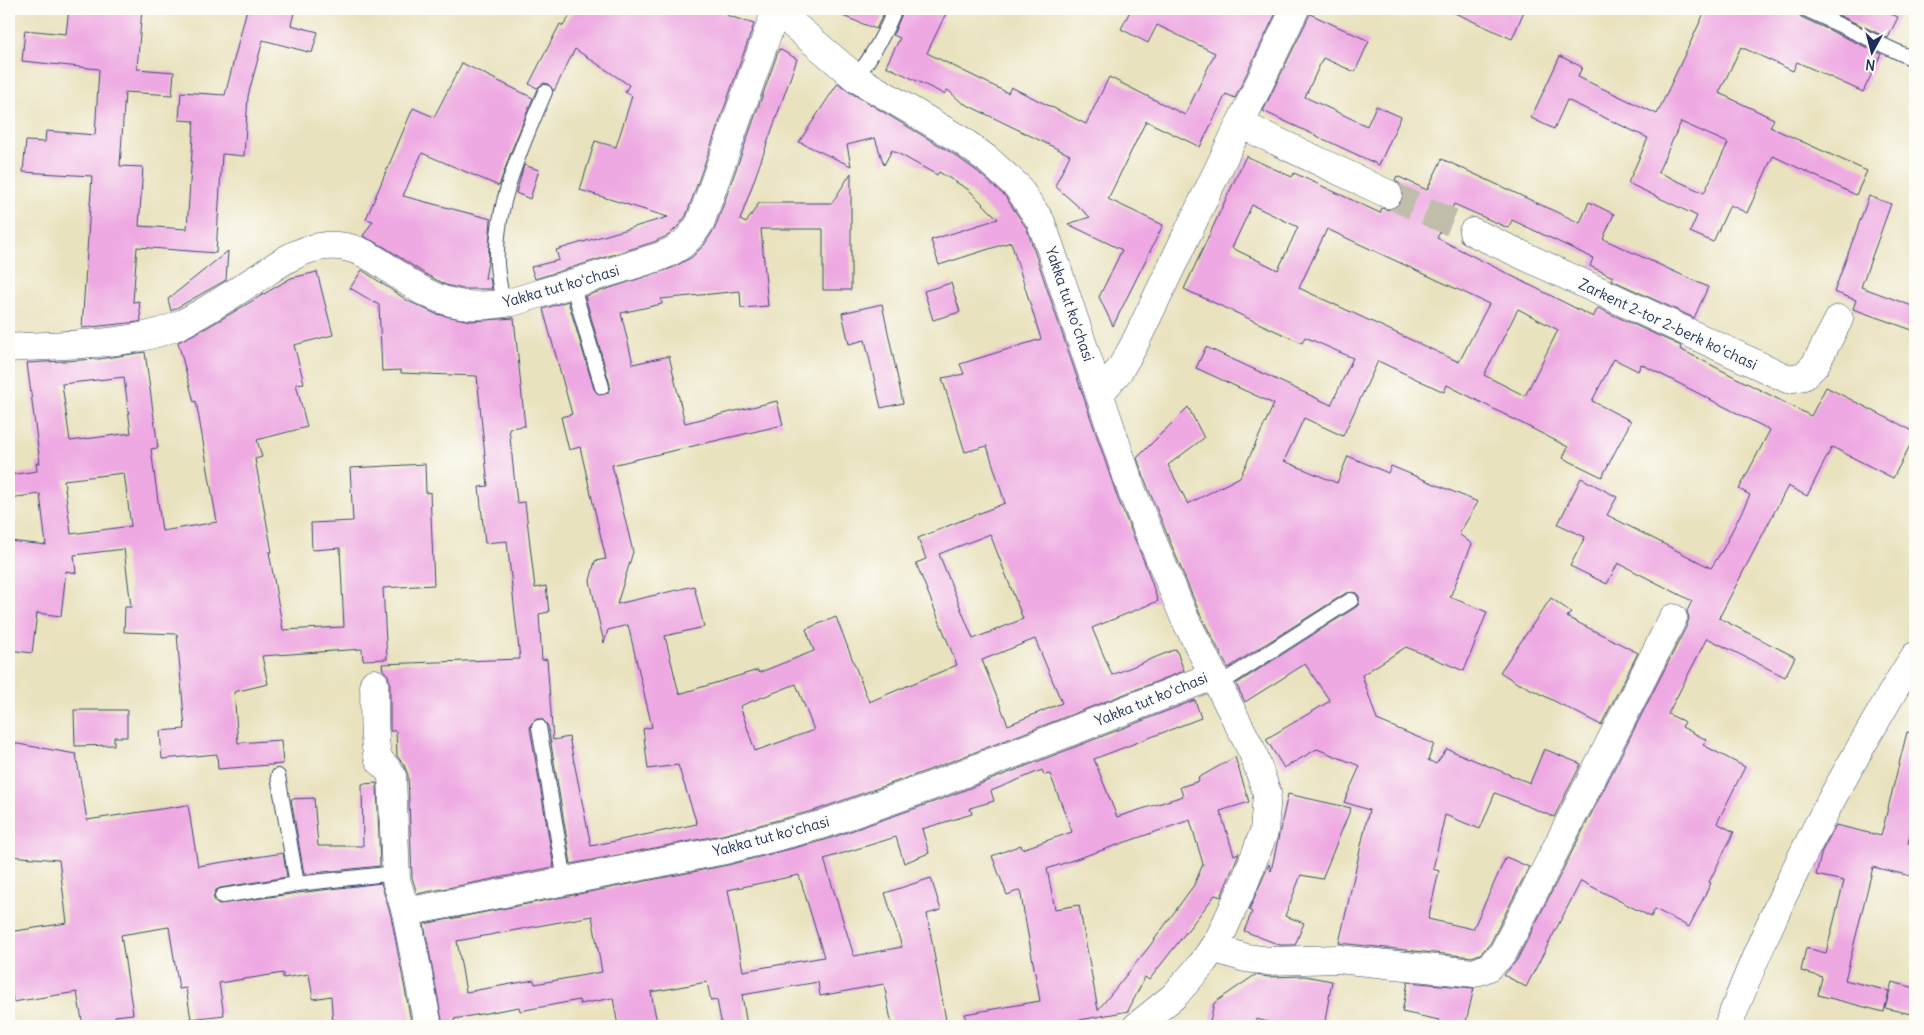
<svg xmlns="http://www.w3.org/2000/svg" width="1924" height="1035" font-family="Delius,sans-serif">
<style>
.building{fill:#eea9e2;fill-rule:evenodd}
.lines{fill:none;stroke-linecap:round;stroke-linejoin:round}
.street-tunnel{stroke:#c0beab;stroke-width:28;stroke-dasharray:28 14;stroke-linecap:butt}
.lane-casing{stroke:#3a4a6c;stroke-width:16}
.street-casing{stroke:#3a4a6c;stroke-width:29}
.lane{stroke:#fff;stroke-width:14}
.street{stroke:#fff;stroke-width:28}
.labels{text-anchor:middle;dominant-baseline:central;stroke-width:4;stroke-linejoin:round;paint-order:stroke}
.street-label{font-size:15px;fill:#1b2f5e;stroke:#fdfcf7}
</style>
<rect width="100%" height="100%" fill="#fdfcf7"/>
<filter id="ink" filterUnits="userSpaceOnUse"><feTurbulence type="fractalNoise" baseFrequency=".02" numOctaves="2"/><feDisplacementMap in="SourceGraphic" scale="10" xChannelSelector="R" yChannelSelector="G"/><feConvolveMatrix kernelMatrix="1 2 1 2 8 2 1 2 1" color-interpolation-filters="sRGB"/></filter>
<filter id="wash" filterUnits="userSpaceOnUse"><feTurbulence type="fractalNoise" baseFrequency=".0096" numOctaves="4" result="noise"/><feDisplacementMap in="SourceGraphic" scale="20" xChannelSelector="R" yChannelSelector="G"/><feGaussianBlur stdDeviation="1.12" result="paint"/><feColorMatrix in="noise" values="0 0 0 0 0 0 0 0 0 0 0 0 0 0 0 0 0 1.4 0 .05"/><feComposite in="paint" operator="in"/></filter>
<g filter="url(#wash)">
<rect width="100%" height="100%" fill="#e9e2be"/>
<g id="blocks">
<g class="building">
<path d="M69 9H142L137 69 174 72 172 95 125 92 120 166 143 167 139 226 187 229 194 121 179 120 181 92 225 95 247 9H295L291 25 318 32 312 53 263 40 248 96 244 156 222 154 216 253 137 247 133 302 139 301 141 321 138 322 82 328 92 176 23 172 26 141 45 142 46 131 95 135 99 69 22 61 25 30 66 34Z"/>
<path d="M575 9H718L729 16 754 24 686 216 679 225 669 235 654 242 535 279 531 267 559 260 556 250 668 217 580 190 595 141 616 147 632 96 625 92 629 85 575 49 554 91 548 84 544 83 537 88 529 84 560 24 563 26Z"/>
<path d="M830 9H886L876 29 830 11Z"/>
<path d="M904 9H948L927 53 1008 93 1011 87 1086 124 1109 77 1185 115 1215 53 1157 25 1148 43 1121 29 1130 11 1124 9H1278L1235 98 1226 94 1200 147 1146 121 1108 199 1163 225 1113 326 1099 297 1122 250 1068 224 1090 217 1055 186 1070 155 961 102 948 90 944 94 886 66 900 38 893 35Z"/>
<path d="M1446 9H1525L1512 39Z"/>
<path d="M1706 9H1796L1798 14 1801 17 1881 54 1863 92 1797 62 1793 71 1741 47 1719 93 1774 119 1770 127 1867 171 1856 195 1773 156 1747 213 1730 205 1713 242 1690 232 1697 216 1628 183 1648 138 1567 100 1554 129 1531 118 1560 56 1582 67 1578 77 1657 114ZM1681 122 1728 143 1704 193 1658 172Z"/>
<path d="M1825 9H1879L1898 17 1888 38Z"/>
<path d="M1310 14 1369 41 1355 72 1323 58 1305 97 1367 126 1376 106 1401 117 1379 165 1263 111Z"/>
<path d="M779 49 797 59 740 220 746 223 759 203H832L851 173V290H823V229H761L768 306 741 308 740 291 661 299 662 304 621 313 633 364 669 356 685 423 777 401 783 425 612 465 633 552 617 604 694 586 704 627 665 636 679 694 758 670V673L814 651 806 629 836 617 869 702 957 665 916 563 926 559 918 538 1005 503 987 446 965 452 942 378 964 374 960 364 1041 339 1011 242 939 265 931 240 998 219 969 190 939 172 937 175 892 150 884 165 875 138 847 145 851 166 799 142 838 83 848 91 952 153 977 171 1005 196 1027 229 1118 499 1146 566 1158 601 1092 628 1112 675 1176 649 1184 671 929 770 816 810 722 835 571 864 548 726 542 719H537L531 724 530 728 554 867 417 894 412 877 408 775 404 765 397 756 396 731H390V683L388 675 383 670 382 664 520 659 507 541 485 543 479 487 488 486 477 376 401 373V370L382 371 379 305 350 288 362 270 408 301 436 314 471 321 514 318 525 426 509 428 517 503 525 502 535 588 546 586 549 612 539 614 542 660 547 659 553 740 569 737 591 846 697 824 678 765 648 769 643 729 652 727 628 625 608 630 604 643 590 581 595 561 606 559 580 447 569 450 561 417 572 414 543 309 568 301 594 389 599 395 608 393 610 385 585 296 672 268 692 257 704 245 715 228ZM990 534 1023 619 973 639 939 554ZM1035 639 1062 703 1008 725 982 660ZM796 684 814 730 755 751 740 706Z"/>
<path d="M462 63 533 98 511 152 499 186 422 153 403 196 491 219 488 262 485 279 490 277 492 289H463L446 285 425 274 386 248 363 236 373 221 366 219 413 108 434 117Z"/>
<path d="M1246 156 1292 177 1294 173 1380 213 1382 208 1389 210 1396 207 1402 200 1403 192 1401 185 1395 180 1397 176 1427 190 1442 159 1580 223 1589 202 1614 214 1603 239 1708 287 1694 318 1612 280 1613 277 1590 266 1593 258 1512 220 1508 228 1454 204 1437 238 1593 317 1598 308 1681 346 1680 349 1811 416 1826 387 1915 432V436L1893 478 1832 447 1807 496 1788 486 1719 618 1795 657 1785 677 1707 638 1668 714 1685 722 1682 727 1707 740 1703 745 1745 767 1717 823 1734 832 1709 882 1711 883 1689 927 1655 909 1651 917 1581 881 1526 987 1504 975 1517 960 1687 625 1689 618 1687 611 1692 601 1618 563 1607 584 1570 566 1585 537 1558 524 1581 478 1617 497 1607 515 1711 568 1723 549 1750 495 1739 489 1770 430 1641 364 1638 371 1614 359 1592 401 1631 421 1602 477 1563 458 1568 447 1447 385 1444 392 1378 361 1343 436 1304 418 1284 461 1337 483 1348 456 1388 473 1391 466 1478 502 1459 534 1472 544 1450 597 1487 612 1464 671 1406 647 1362 675 1377 720 1434 744 1428 760 1436 764 1447 749 1530 783 1544 749 1581 764 1554 817 1495 793 1480 829 1445 815 1433 869 1439 871 1428 919 1473 929 1506 857 1529 867 1490 944 1480 954 1472 957 1339 943 1369 810 1344 802 1360 766 1317 749 1284 768 1266 739 1330 701 1305 664 1245 702 1236 684 1356 607 1359 604V596L1355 592 1346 593 1228 668 1199 612 1148 488 1137 458 1188 407 1204 438 1168 465 1188 504 1240 477 1274 404 1196 368 1206 347 1331 405 1353 358 1305 337 1302 343 1184 289ZM1252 205 1298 227 1278 270 1232 248ZM1327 229 1489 304 1459 362 1299 288ZM1518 309 1558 330 1525 396 1484 375Z"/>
<path d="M524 165 539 170 530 199 516 193Z"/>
<path d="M1869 196 1891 204 1861 287 1915 307V331L1853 309 1856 300 1834 292Z"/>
<path d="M228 251 226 280 171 311 168 299Z"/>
<path d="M317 272 333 335 294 345 304 383 296 384 307 427 257 440 262 457 255 459 272 552H269L283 630 344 627 340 548 312 550 311 523 353 521 350 468 425 464 426 493 430 492 434 585 383 588 387 659 363 660 362 649 262 656 268 684 234 692 238 743 281 740 283 764 218 769 217 754 162 759 160 731 185 729 177 634 124 632 125 607H131L124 549 74 555 76 573 66 571 61 616 37 613 32 653 9 650 13 595 9 594V541L46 545 40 494 9 498V475L37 471 36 463H40L27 363 99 359 145 352 158 448 151 449 162 531 217 522 196 401 194 402 178 342 208 327 291 278ZM124 377 131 433 70 441 62 384ZM124 473 131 526 71 534 64 480Z"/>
<path d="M951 283 960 312 933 320 924 291Z"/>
<path d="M882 304 903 403 881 408 865 340 849 344 842 313Z"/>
<path d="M1551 598 1571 612 1567 617 1638 653 1601 725 1521 684 1520 685 1500 672Z"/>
<path d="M1195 700 1201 718 1094 759 1117 817 1183 796 1180 787 1199 781 1198 778 1235 757 1249 802 1220 811 1234 855 1239 853 1221 897 1215 895 1149 980 1145 977 1128 1011 1075 1021 1076 1026H966L965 1014 1040 1001 1020 890 1007 895 992 856 1021 845 1022 849 1072 832 1050 774 1044 775 1042 770 991 791 994 801 970 808 972 814 922 829 929 853 904 863 896 837 824 859 854 956 902 947 885 893 931 878 941 910 927 914 947 1026H892L884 984 820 996 818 982 742 995 747 1026H722L717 1000 711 1001 707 982 651 992 657 1023 636 1026H618L613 998 580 1004 579 1000 520 1011 519 1007 454 1019 455 1026H443L424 924 728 865 825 840 939 800ZM1190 820 1203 864 1194 885 1149 947 1098 1010 1079 905 1055 909 1047 869ZM799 875 824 957 743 971 728 890ZM592 916 602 972 535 984 534 980 466 992 457 941Z"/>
<path d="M74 710H127V737H114V745L75 746Z"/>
<path d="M1907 732 1915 733V812L1908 843 1915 845V877L1873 867 1845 980 1889 991 1884 1012 1818 995 1822 977 1801 971 1806 948 1826 953 1844 881 1816 875 1822 851 1836 825 1881 836Z"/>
<path d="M12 743 76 754 87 820 188 805 198 866 283 853 287 877 220 888 216 890 213 897 215 901 219 904 298 893 381 883 391 916 412 1026H333L331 996 313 999 309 974 283 978V973L219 983 224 1015 191 1019 186 988 179 989 169 927 121 935 133 1014 115 1016 116 1026H83L77 992 13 1002 9 974V932L67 923 59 860 9 856V762Z"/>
<path d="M377 783 380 866 304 874 291 799 314 798 318 846H363L362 784Z"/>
<path d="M1288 794 1351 808 1322 879 1301 875 1285 916 1304 923 1295 945H1280L1244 931 1252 912 1249 910 1269 864 1271 871Z"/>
<path d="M1255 975 1269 977 1305 976 1332 981 1324 1026H1286L1256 1019 1254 1026H1209L1214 1003Z"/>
<path d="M1408 982 1474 988 1465 1026H1437L1439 1020 1402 1012Z"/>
<path d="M1892 982 1915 988V1015L1885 1008Z"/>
</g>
</g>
</g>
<g filter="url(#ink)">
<use href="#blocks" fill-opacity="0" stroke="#3a4a6c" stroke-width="1"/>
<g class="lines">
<path class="street-tunnel" d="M1388 194 1473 232"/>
<defs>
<g id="lane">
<path d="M1805 9 1915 60"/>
<path d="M856 78C872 56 885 34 895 9"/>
<path d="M572 283 602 387"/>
<path d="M503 303C501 291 498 278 497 265 494 205 522 146 545 92"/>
<path d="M1218 685 1351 600"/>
<path d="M539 727 565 881"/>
<path d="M278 776 297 884"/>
<path d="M222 896 297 884 396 873"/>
</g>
<g id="street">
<path d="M775 9 856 78 961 140 987 159 1017 186 1041 222 1050 247 1133 494 1185 619 1253 753 1267 793 1264 832 1244 884 1219 939 1202 964 1174 996 1137 1026"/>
<path d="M1240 124 1388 194"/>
<path d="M1473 232 1788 379 1804 376 1815 365 1839 319"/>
<path d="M9 348C62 344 133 347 181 324 207 311 231 295 256 279 276 266 295 251 319 247 367 238 392 278 431 295 458 308 484 307 512 302L659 257C679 249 688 242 700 223L776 10"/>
<path d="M1100 393 1119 371 1133 347 1295 9"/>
<path d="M374 683C375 700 372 749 380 761 384 766 389 769 392 776L396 880 406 912"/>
<path d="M1213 948 1246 958 1269 961 1338 959 1474 973 1489 967 1503 953 1673 618"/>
<path d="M428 1026 406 912 725 850 821 825 934 785 1213 676"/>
<path d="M1728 1026C1766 926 1812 830 1866 738 1882 711 1897 682 1915 656"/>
</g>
</defs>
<use href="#lane" class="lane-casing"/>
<use href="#street" class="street-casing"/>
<use href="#lane" class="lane"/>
<use href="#street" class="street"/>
</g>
</g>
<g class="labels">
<g class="street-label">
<text transform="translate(561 286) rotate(-16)">Yakka tut koʻchasi</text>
<text transform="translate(1070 304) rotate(71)">Yakka tut koʻchasi</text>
<text transform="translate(1668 324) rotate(25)">Zarkent 2-tor 2-berk koʻchasi</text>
<text transform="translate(1151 699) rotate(-22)">Yakka tut koʻchasi</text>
<text transform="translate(771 836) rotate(-15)">Yakka tut koʻchasi</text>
</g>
</g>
<rect width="1924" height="1035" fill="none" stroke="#fdfcf7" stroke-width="30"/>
<g transform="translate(1872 52) rotate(187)" stroke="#fdfcf7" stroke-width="4" paint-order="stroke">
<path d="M0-4L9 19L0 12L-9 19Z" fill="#1b2f5e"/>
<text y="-8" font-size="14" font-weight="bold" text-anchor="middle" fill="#1b2f5e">N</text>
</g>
</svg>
